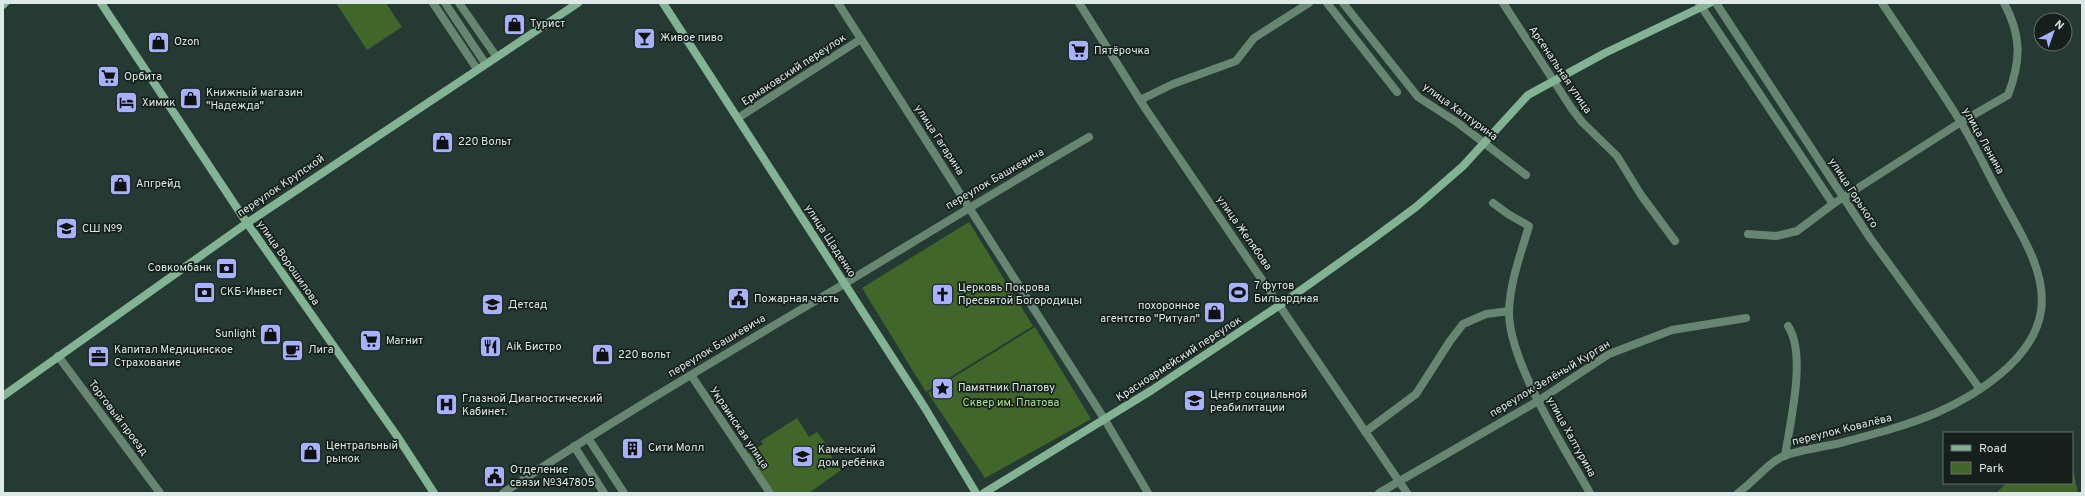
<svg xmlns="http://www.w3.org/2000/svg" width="2085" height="496" font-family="Overpass,sans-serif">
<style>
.green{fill:#41662a}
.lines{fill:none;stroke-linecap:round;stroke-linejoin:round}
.street{stroke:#678671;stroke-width:8}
.secondary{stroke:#82b393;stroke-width:8}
.labels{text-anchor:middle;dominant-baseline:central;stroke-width:3.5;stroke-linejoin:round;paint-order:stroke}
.poi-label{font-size:11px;fill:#dde9e6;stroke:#161f1c;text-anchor:start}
.street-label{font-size:11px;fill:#dde9e6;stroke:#161f1c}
.park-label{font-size:11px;fill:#a9e389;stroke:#161f1c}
</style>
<rect width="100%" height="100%" fill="#263a34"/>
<g class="green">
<path d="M336 3H386L402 27 367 50Z"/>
<path d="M969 222 1033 326 926 392 862 288Z"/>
<path d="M1035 327 1091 419 985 478 928 393Z"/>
<path d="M797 418 809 437 817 432 829 448 827 450 841 470 809 493H775L748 454 763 444 761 441Z"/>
<path d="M2072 465 2078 493H1996L2007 483H2072Z"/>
</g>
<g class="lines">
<g class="street">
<path d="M433 3 477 69"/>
<path d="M445 3 485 63"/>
<path d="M459 3 496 56"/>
<path d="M838 3 1105 420 1148 493"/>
<path d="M1079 3 1145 108 1407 493"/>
<path d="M1327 3 1397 92"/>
<path d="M1343 3 1418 97 1458 123 1526 175"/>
<path d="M1503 3 1572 109 1582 122 1617 156 1641 195 1675 241"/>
<path d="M1699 3 1833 204"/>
<path d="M1716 3 1870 238 1980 389"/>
<path d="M1140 100 1173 84 1236 61 1254 38 1309 3"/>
<path d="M738 118 861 39"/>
<path d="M1493 203 1508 214 1529 226C1521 253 1510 282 1509 311 1508 361 1565 449 1590 493"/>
<path d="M1748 234 1776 236 1797 231 1833 204 1961 122 2008 95C2021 61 2022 36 2004 3"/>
<path d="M58 356 160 493"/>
<path d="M691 375 770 493"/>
<path d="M1365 432 1416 394 1450 341 1463 324 1486 314 1509 311"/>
<path d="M588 438 624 493"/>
<path d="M574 446 604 493"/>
<path d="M1785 456C1790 423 1807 354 1788 326"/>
<path d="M503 493C614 419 729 352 844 284 925 235 1006 185 1089 137"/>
<path d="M1379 493 1538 401 1609 354 1672 330 1746 318"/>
<path d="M1738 493C1754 482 1768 462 1786 455 1802 450 1820 447 1836 444 1870 435 1903 427 1936 413 1977 395 2034 359 2041 311 2047 271 2019 231 2001 197 1987 172 1975 145 1960 121 1935 81 1908 42 1882 3"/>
</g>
<g class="secondary">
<path d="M101 3 247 223 397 436 434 493"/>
<path d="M663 3 925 408 976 493"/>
<path d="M3 5 5 3"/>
<path d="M3 396 247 223 578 3"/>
<path d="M984 493 1152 390 1280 305 1370 241 1416 207 1463 166 1528 95 1605 53 1710 3"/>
</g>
</g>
<defs>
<symbol id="shop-square" viewBox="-11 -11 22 22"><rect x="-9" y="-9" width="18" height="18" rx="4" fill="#a7b1fc" stroke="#161f1c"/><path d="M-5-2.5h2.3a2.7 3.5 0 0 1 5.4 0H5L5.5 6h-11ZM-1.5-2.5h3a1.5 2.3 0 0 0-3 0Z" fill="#111"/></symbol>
<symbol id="bar-square" viewBox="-11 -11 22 22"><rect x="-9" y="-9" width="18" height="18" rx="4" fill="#a7b1fc" stroke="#161f1c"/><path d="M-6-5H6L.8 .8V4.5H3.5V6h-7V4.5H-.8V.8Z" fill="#111"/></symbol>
<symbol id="supermarket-square" viewBox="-11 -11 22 22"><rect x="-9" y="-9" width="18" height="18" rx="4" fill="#a7b1fc" stroke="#161f1c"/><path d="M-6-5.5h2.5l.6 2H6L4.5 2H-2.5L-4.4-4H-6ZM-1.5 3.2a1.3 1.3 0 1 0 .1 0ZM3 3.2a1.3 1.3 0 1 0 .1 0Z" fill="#111"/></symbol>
<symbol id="hotel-square" viewBox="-11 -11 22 22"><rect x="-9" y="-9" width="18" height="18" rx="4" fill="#a7b1fc" stroke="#161f1c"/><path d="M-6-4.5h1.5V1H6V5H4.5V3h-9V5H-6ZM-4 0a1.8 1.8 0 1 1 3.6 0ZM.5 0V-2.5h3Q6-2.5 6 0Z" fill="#111"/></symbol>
<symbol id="school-square" viewBox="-11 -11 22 22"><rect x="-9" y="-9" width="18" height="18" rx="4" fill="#a7b1fc" stroke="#161f1c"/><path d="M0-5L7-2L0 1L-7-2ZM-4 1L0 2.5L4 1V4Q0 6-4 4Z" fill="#111"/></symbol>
<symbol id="bank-square" viewBox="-11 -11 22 22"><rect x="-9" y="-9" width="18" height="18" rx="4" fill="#a7b1fc" stroke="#161f1c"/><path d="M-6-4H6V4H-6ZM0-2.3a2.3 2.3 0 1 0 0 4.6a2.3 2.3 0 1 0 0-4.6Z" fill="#111"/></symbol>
<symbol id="stadium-square" viewBox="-11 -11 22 22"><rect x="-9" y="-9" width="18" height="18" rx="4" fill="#a7b1fc" stroke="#161f1c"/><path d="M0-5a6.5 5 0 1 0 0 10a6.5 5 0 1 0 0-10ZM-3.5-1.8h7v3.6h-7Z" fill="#111"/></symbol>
<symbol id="church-square" viewBox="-11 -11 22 22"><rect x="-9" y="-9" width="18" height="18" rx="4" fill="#a7b1fc" stroke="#161f1c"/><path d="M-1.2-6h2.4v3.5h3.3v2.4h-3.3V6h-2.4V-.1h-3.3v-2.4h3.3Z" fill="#111"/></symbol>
<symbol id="civic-square" viewBox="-11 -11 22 22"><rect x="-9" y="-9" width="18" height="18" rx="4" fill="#a7b1fc" stroke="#161f1c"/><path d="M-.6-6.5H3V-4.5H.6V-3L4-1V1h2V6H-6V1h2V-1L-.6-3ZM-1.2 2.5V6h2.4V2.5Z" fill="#111"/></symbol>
<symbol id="restaurant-square" viewBox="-11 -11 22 22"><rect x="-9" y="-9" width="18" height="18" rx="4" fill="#a7b1fc" stroke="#161f1c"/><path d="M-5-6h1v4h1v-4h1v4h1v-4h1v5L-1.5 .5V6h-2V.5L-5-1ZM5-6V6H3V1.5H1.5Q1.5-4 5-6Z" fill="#111"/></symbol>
<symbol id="cafe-square" viewBox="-11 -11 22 22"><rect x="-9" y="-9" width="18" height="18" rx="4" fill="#a7b1fc" stroke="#161f1c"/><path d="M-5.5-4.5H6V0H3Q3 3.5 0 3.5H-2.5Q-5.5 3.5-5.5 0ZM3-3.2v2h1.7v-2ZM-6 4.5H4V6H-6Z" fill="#111"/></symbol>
<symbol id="office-square" viewBox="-11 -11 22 22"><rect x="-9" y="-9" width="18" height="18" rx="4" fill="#a7b1fc" stroke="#161f1c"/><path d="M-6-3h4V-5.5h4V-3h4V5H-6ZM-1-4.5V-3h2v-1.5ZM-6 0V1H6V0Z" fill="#111"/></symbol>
<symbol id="sight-square" viewBox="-11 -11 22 22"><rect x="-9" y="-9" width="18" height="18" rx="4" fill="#a7b1fc" stroke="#161f1c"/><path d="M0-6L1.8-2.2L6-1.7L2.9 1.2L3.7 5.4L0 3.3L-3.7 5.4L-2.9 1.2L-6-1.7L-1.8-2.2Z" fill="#111"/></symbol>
<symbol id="hospital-square" viewBox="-11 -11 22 22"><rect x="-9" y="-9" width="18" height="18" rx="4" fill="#a7b1fc" stroke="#161f1c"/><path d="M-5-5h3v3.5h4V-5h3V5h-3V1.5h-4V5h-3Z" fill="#111"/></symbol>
<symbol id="building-square" viewBox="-11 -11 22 22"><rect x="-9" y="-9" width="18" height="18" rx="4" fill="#a7b1fc" stroke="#161f1c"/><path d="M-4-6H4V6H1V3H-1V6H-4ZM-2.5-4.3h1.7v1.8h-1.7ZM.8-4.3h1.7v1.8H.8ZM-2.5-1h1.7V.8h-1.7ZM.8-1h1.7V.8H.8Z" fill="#111"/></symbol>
</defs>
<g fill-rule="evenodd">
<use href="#shop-square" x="502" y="12" width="25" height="25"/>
<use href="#bar-square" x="632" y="26" width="25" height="25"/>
<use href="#shop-square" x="146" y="30" width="25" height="25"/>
<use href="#supermarket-square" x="1066" y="38" width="25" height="25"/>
<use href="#supermarket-square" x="96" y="64" width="25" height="25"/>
<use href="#shop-square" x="178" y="86" width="25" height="25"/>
<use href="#hotel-square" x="114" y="90" width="25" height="25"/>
<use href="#shop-square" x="430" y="130" width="25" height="25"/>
<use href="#shop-square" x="108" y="172" width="25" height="25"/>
<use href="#school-square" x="54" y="216" width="25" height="25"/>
<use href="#bank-square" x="214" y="256" width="25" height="25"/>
<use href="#bank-square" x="192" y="280" width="25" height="25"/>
<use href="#stadium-square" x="1226" y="280" width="25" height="25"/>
<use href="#church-square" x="930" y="282" width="25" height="25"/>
<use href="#civic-square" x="726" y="286" width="25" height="25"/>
<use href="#school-square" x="480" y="292" width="25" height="25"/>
<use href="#shop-square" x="1202" y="300" width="25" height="25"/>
<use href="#shop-square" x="258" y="322" width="25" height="25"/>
<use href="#supermarket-square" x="358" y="328" width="25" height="25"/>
<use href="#restaurant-square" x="478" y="334" width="25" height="25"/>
<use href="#cafe-square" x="280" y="338" width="25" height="25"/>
<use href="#shop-square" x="590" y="342" width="25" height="25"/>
<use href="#office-square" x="86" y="344" width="25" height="25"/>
<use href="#sight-square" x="930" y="376" width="25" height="25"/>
<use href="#school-square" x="1182" y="388" width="25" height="25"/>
<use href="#hospital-square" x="434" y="392" width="25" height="25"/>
<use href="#building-square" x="620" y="436" width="25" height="25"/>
<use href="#shop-square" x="298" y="440" width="25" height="25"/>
<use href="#school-square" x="790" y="444" width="25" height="25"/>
<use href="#civic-square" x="482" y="464" width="25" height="25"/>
</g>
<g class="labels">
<g class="poi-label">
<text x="530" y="24">Турист</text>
<text x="660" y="38">Живое пиво</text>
<text x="174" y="42">Ozon</text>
<text x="1094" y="51">Пятёрочка</text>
<text x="124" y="77">Орбита</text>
<text x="206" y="93">Книжный магазин<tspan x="206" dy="13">"Надежда"</tspan></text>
<text x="142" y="103">Химик</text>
<text x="458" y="142">220 Вольт</text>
<text x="136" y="184">Апгрейд</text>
<text x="82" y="229">СШ №9</text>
<text x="212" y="268" text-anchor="end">Совкомбанк</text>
<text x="1254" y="286">7 футов<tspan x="1254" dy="13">Бильярдная</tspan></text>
<text x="958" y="288">Церковь Покрова<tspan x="958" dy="13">Пресвятой Богородицы</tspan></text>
<text x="220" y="292">СКБ-Инвест</text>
<text x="754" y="299">Пожарная часть</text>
<text x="508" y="305">Детсад</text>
<text x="1200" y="306" text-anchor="end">похоронное<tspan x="1200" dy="13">агентство "Ритуал"</tspan></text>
<text x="256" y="334" text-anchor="end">Sunlight</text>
<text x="386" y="341">Магнит</text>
<text x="506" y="347">Aik Бистро</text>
<text x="114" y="350">Капитал Медицинское<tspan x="114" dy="13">Страхование</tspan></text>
<text x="308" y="350">Лига</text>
<text x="618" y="355">220 вольт</text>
<text x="958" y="388">Памятник Платову</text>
<text x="1210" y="395">Центр социальной<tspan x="1210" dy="13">реабилитации</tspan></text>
<text x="462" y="399">Глазной Диагностический<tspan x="462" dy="13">Кабинет.</tspan></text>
<text x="326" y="446">Центральный<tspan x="326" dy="13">рынок</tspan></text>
<text x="648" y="448">Сити Молл</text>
<text x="818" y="450">Каменский<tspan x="818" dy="13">дом ребёнка</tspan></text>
<text x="510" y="470">Отделение<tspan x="510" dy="13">связи №347805</tspan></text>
</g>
<g class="street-label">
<text transform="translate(794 70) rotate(-33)">Ермаковский переулок</text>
<text transform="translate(1560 70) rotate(56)">Арсенальная улица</text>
<text transform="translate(1460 112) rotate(36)">улица Халтурина</text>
<text transform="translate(939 140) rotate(57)">улица Гагарина</text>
<text transform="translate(1983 141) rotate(61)">улица Ленина</text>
<text transform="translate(995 179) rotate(-30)">переулок Башкевича</text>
<text transform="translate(281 186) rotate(-34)">переулок Крупской</text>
<text transform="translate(1853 193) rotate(57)">улица Горького</text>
<text transform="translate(1244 233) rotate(55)">улица Желябова</text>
<text transform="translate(830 241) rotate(57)">улица Щаденко</text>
<text transform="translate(288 263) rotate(55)">улица Ворошилова</text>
<text transform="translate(717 346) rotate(-31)">переулок Башкевича</text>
<text transform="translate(1179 359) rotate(-33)">Красноармейский переулок</text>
<text transform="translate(1550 379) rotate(-31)">переулок Зелёный Курган</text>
<text transform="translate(118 418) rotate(53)">Торговый проезд</text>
<text transform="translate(739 428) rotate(56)">Украинская улица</text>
<text transform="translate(1842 430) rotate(-14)">переулок Ковалёва</text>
<text transform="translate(1571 437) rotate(61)">улица Халтурина</text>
</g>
<g class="park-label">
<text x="1011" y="403">Сквер им. Платова</text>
</g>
</g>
<rect width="2085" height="496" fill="none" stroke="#dde9e6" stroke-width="8"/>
<rect x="1943" y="432" width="130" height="52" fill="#161f1c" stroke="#66706d"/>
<rect x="1951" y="445" width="20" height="6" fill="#82b393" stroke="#66706d"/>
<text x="1979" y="452" font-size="12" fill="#dde9e6">Road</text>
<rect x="1951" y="462" width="20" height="12" fill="#41662a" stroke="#66706d"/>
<text x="1979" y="472" font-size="12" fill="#dde9e6">Park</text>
<g transform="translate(2053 32) rotate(41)"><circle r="19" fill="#161f1c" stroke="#66706d"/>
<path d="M0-3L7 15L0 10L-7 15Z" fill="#a7b1fc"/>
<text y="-6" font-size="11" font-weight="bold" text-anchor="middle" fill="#dde9e6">N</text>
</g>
</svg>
